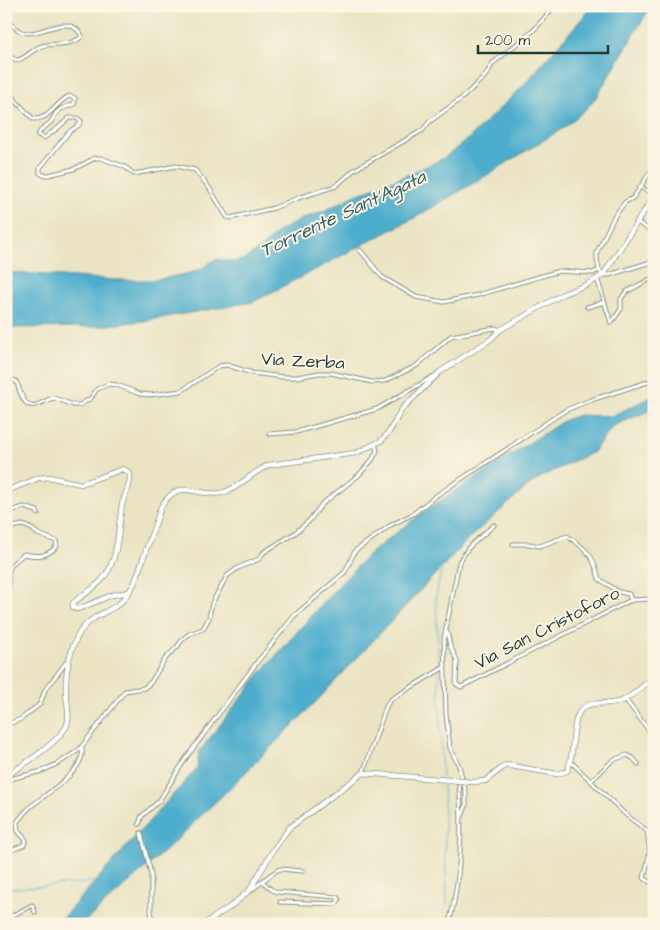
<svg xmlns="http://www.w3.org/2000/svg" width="660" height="930" font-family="'Architects Daughter',sans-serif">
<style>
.water{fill:#4eadcc;stroke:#367580}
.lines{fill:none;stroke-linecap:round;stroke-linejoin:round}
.stream{stroke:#4eadcc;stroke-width:1}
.minor-casing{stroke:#84907c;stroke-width:5}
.tertiary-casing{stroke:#84907c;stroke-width:6}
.minor{stroke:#fff;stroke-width:3}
.tertiary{stroke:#fff;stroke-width:4.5}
.tertiary-bridge-casing{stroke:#84907c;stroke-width:6;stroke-linecap:butt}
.tertiary-bridge{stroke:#fff;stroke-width:4.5}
.labels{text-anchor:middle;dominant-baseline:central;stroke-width:4;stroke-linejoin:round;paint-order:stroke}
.street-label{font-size:18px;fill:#1f3d34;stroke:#fcf5e5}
.water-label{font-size:19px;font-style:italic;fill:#2d5f62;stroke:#fcf5e5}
</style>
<rect width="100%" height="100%" fill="#fcf5e5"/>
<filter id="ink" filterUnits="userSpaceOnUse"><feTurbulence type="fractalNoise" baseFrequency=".02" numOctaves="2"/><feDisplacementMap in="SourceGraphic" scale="10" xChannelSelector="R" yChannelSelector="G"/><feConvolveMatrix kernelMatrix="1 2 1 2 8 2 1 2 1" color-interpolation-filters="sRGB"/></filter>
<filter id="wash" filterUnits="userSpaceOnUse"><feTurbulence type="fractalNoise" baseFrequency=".0096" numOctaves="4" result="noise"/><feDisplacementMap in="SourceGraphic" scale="20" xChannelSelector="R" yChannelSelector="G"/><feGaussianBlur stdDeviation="1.12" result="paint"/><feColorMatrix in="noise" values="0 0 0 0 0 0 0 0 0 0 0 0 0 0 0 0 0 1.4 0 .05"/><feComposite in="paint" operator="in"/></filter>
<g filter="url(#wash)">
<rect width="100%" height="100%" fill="#eae4c4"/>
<g class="water">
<path d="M590 6H651L597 96 586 109 565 127 482 178 418 216 253 302 143 321 92 327 6 328V272L115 280H153L186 274 201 269 210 262 217 259 234 262 245 259 261 248 279 231 304 218 324 211 353 196 414 172 444 158 468 139 522 87 585 15Z"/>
<path d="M654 396V409L613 426 593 452 543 476 532 483 470 537 314 704 235 783 167 849 82 924H57L197 768 199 752 258 676 327 598 369 554 426 510 563 421 578 415 611 416Z"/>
</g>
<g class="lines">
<g class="stream">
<path d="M442 565 436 597 442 777"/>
<path d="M443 781 447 905"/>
<path d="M6 889C36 886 65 886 95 881"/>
</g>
</g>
</g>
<g filter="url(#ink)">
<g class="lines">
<defs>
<g id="minor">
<path d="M6 20C11 23 16 30 22 32 41 38 66 12 81 34V37C72 46 53 43 42 46 34 48 24 60 17 60 14 59 9 56 6 54"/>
<path d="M6 83 16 101 33 119C50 120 55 103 69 96L75 98 74 104 61 109 56 113 51 122 41 130 38 135 44 138 58 128 69 118H77L81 121 79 125 69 132 40 168V173L43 175H48L74 169 95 158H101L125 167 134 174 176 166 195 170 208 186 227 217 230 218 274 208 298 198 336 186 354 170 423 130 429 122 462 98 480 81 486 75 493 63 533 31 555 6"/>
<path d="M654 166 633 198 625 202 614 217 597 252V259L599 270 603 275H609L654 261"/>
<path d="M640 187 654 194"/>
<path d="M637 222 654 233"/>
<path d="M360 250 382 277 416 297 444 302 478 295 559 271 593 273 599 270"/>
<path d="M597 278 611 323 621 309V299L626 292 654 277"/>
<path d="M587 307 604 302"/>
<path d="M6 379 16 381C21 392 23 411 39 404 44 402 48 399 54 398L73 405H80L91 398 97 389 109 384 117 385 140 394 150 395 181 391 219 366 227 365 252 373 283 377H297L319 373H331L372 382 385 381 416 366 451 336 495 328 500 330"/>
<path d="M269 434 296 432 377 409 434 376"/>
<path d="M6 512 24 507 37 511 38 514"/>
<path d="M6 528 23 525 32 529 38 534 56 541 57 546C47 557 38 557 24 554 8 566 7 568 9 588"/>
<path d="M513 544H529L540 546 567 536C587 549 594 556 599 579L619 592 629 594 631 601"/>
<path d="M447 632 450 646 457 660 456 684 461 687 631 600 654 599"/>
<path d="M625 699 654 737"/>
<path d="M6 725 21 719 40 704 45 690 68 660"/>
<path d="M571 762 625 814 647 831 650 852 644 878 654 885"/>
<path d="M363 773 386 707 390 700 443 668"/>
<path d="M6 778 10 779 42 771 59 763 79 750 125 691 144 688 151 682 165 659 177 647 182 640 189 634 203 629 209 618 212 603 227 576 238 568 259 559 264 552 295 533 309 521 322 504 359 475 372 460 377 451 375 444"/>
<path d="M591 781 613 760 627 755 633 758 638 764"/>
<path d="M462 816 466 806V793L459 766 450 748 446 714 444 639 459 562 469 547 494 525"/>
<path d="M139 824 142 816 159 801 186 758 258 661 294 616 345 572 355 551 391 525 413 514 437 495 566 410 591 400 654 380"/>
<path d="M141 833 151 874V912L153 924"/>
<path d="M6 844 9 851 24 845 26 840 18 831 17 822C21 817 25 812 30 807 44 795 86 771 82 749"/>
<path d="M263 882 272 890 277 892 337 897 339 900 336 904 280 902"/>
<path d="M250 891C256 887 276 869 280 869 286 869 297 871 304 871"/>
<path d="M6 919 32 905 35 912"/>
<path d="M449 924C461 877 463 829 459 781"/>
</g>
<g id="tertiary">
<path d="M6 491 39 478 49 477 81 484 123 469 129 472C133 482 124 495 122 505 118 528 119 556 105 576 97 588 83 594 73 603V607L76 609 81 608 112 595 129 592"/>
<path d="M6 776C22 766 60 741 67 725 71 715 66 701 66 691 65 672 70 648 80 632 89 618 103 614 116 606 125 600 130 591 135 582L161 507C180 475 196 498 221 493 237 490 252 472 269 465L356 453 381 441 389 432 402 409 440 372 491 339 500 330 563 294 586 285 603 275 654 196"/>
<path d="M472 782 485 781 506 765 557 774 567 771C575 754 571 734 577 717 585 696 606 707 622 701 633 696 643 684 654 679"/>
<path d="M204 924 230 907 249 891 274 849 289 828 363 773 438 779"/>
</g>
</defs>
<use href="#minor" class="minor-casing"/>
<use href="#tertiary" class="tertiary-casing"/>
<use href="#minor" class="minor"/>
<use href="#tertiary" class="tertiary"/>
<defs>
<path id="tertiary-bridge" d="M438 779 472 782"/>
</defs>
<use href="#tertiary-bridge" class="tertiary-bridge-casing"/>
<use href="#tertiary-bridge" class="tertiary-bridge"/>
</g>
</g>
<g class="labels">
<g class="street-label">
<text transform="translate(303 361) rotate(3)">Via Zerba</text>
<text transform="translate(547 628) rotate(-27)">Via San Cristoforo</text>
</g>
<g class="water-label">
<text transform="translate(343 214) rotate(-25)">Torrente Sant'Agata</text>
</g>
</g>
<rect width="660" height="930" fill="none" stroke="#fcf5e5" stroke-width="25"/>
<path d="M478 45v8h130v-8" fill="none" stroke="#1f3d34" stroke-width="2.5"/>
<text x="485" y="45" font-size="15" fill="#1f3d34" stroke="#fcf5e5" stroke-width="4" paint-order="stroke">200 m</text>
</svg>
